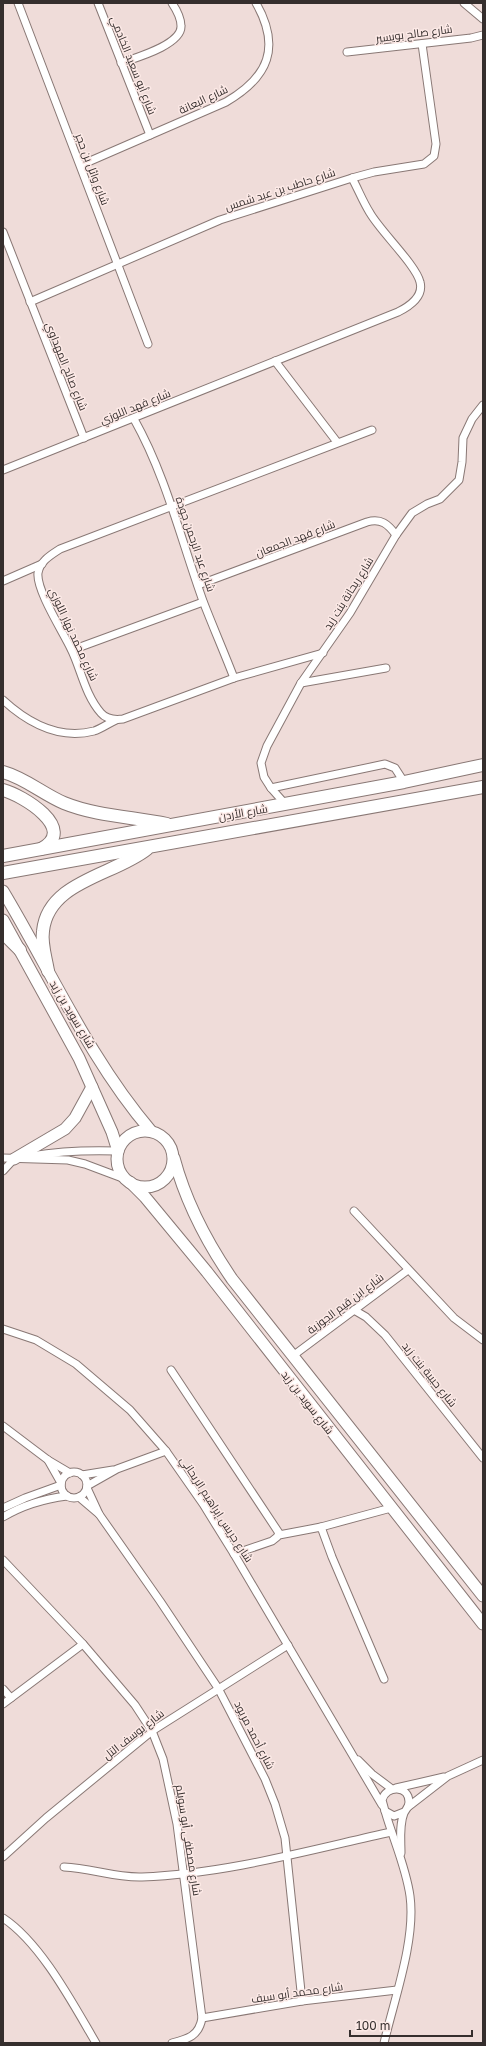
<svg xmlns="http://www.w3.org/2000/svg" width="486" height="2046" font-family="'Golos Text',Cairo,sans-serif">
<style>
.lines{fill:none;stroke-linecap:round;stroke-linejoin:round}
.minor-casing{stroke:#897875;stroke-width:9}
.secondary-casing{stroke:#897875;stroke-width:13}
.trunk-casing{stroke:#897875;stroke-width:14}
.minor{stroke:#fff;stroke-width:7}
.secondary{stroke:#fff;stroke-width:11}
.trunk{stroke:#fff;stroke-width:12}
.labels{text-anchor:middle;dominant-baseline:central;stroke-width:3;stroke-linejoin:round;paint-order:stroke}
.street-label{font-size:11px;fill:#352e2d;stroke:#fce9e6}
</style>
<rect width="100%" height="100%" fill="#efdcd9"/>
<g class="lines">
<defs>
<g id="minor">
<path d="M18 3 148 344"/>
<path d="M98 3 150 135"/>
<path d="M464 3 483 19"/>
<path d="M347 52 471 38 483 35"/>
<path d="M121 63C135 58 182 45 181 26 181 18 176 9 172 3"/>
<path d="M81 165 226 102C269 77 281 47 256 3"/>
<path d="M3 232 84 438"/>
<path d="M30 302 220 220 352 178 374 172 424 164 434 156 436 144 422 44"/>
<path d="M275 361 337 442"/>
<path d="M134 419C166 476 181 540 203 601 213 627 224 652 234 678"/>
<path d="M3 470 398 312C408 307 424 297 420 282 416 265 381 232 370 213 363 202 358 189 352 178"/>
<path d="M3 581 42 564"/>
<path d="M198 585 367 522C381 518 388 524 396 535"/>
<path d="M72 650 203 602"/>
<path d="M323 653 234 678 123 719C115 720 106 719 101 713 85 695 81 669 71 649 63 632 36 590 38 573 40 561 51 555 60 549L372 430"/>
<path d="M301 683 386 668"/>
<path d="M3 700C28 723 59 740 94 731 101 729 109 723 116 720"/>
<path d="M271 788 385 764 395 768 404 782"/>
<path d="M286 805 271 788 264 777 261 763 267 746 301 683 350 613 396 535 412 513 427 504 440 499 459 480 462 462 463 438 472 419 483 405"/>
<path d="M31 1156C60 1151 89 1150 118 1151"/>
<path d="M3 1158 68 1160 85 1164 125 1179"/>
<path d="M3 1171 14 1159 17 1158"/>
<path d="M354 1211 454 1318 483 1340"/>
<path d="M354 1310 366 1317 385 1335 483 1458"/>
<path d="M3 1329 36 1340 76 1364 130 1410 166 1451 203 1504 234 1554 382 1805"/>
<path d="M294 1355 408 1270"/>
<path d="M171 1370 279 1533 277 1537 272 1541 234 1554"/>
<path d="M3 1426 48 1460 70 1473"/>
<path d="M48 1460 61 1483"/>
<circle cx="74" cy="1485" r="13"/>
<path d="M82 1475 113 1470"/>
<path d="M87 1486 117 1469 166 1451"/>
<path d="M87 1488 99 1514 160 1601 218 1688 265 1779 275 1804 285 1838 302 2001"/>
<path d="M79 1497 99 1514"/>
<path d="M3 1508 25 1498 61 1485"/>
<path d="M3 1517C23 1505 43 1499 67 1496"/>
<path d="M321 1527 391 1508"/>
<path d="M279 1535 321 1527 332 1557 384 1679"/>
<path d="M3 1560 83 1644 135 1705 152 1731 163 1759 177 1824 202 2018C199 2036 188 2039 172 2043"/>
<path d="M3 1689 11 1698"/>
<path d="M3 1704 83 1644"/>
<path d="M358 1760 372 1774 392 1789"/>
<path d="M396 1788 444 1777"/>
<path d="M408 1807 448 1776 483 1760"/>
<path d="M401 1853C401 1841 399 1825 404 1813 406 1809 409 1807 409 1802 409 1785 386 1785 382 1800L385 1811 394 1816 404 1812"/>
<path d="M3 1857 46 1818 152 1731 288 1645"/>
<path d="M64 1867C91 1868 115 1878 142 1877 225 1874 310 1850 391 1832"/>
<path d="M3 1918C41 1943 73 2004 96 2043"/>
<path d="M202 2018 302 2001 397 1990"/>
<path d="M384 2043C394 2000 416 1940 410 1896 406 1867 393 1839 385 1811"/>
</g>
<g id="secondary">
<path d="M3 891C51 971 90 1060 151 1131"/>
<path d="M3 920 79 1058 112 1132 118 1151"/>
<circle cx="145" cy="1159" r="28"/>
<path d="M174 1158C186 1203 206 1241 232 1279L483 1596"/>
<path d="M14 1159 65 1129 75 1118 92 1087"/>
<path d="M130 1182 145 1197 207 1272 483 1624"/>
</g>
<g id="trunk">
<path d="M3 772C25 778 43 794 64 803 96 816 133 817 167 824"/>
<path d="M3 790C22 795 79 829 41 849"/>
<path d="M3 856 404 782 483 765"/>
<path d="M3 873 483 787"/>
<path d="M3 933 20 950"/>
<path d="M48 971C46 958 41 944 43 931 48 881 115 875 147 849"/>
</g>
</defs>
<use href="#minor" class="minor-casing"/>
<use href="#secondary" class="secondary-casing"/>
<use href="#trunk" class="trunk-casing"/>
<use href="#minor" class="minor"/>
<use href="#secondary" class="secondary"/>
<use href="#trunk" class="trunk"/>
</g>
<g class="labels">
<g class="street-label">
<text transform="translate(414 33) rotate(-7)">شارع صالح بويسير</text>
<text transform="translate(134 65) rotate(68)">شارع أبو سعيد الخادمي</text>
<text transform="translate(203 99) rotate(-25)">شارع البعانة</text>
<text transform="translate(93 169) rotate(69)">شارع وائل بن حجر</text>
<text transform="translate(280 189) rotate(-18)">شارع حاطب بن عبد شمس</text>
<text transform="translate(67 366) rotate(68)">شارع صالح المهداوي</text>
<text transform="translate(135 406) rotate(-22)">شارع فهد اللوزي</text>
<text transform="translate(295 538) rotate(-21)">شارع فهد الجمعان</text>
<text transform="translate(196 544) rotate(71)">شارع عبد الرحمن جودة</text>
<text transform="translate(348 593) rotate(-58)">شارع ريحانة بنت زيد</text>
<text transform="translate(74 634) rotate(65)">شارع محمد نهار اللوزي</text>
<text transform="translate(243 812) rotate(-10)">شارع الأردن</text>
<text transform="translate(73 1014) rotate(59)">شارع سويد بن زيد</text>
<text transform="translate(345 1303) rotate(-37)">شارع ابن قيم الجوزية</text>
<text transform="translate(430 1374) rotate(51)">شارع حبيبة بنت زيد</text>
<text transform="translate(308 1402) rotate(52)">شارع سويد بن زيد</text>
<text transform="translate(217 1509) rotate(57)">شارع جريس إبراهيم الريحاني</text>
<text transform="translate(133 1734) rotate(-38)">شارع يوسف التل</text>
<text transform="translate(255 1735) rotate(63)">شارع أحمد مريود</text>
<text transform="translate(189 1840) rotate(81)">شارع مصطفى أبو سويلم</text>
<text transform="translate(297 1992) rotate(-8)">شارع محمد أبو سيف</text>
</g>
</g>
<rect width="486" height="2046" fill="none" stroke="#352e2d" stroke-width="8"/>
<path d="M350 2030v6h122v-6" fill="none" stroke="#352e2d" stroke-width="2"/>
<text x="356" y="2030" font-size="12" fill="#352e2d" stroke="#fce9e6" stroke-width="3" paint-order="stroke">100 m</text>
</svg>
